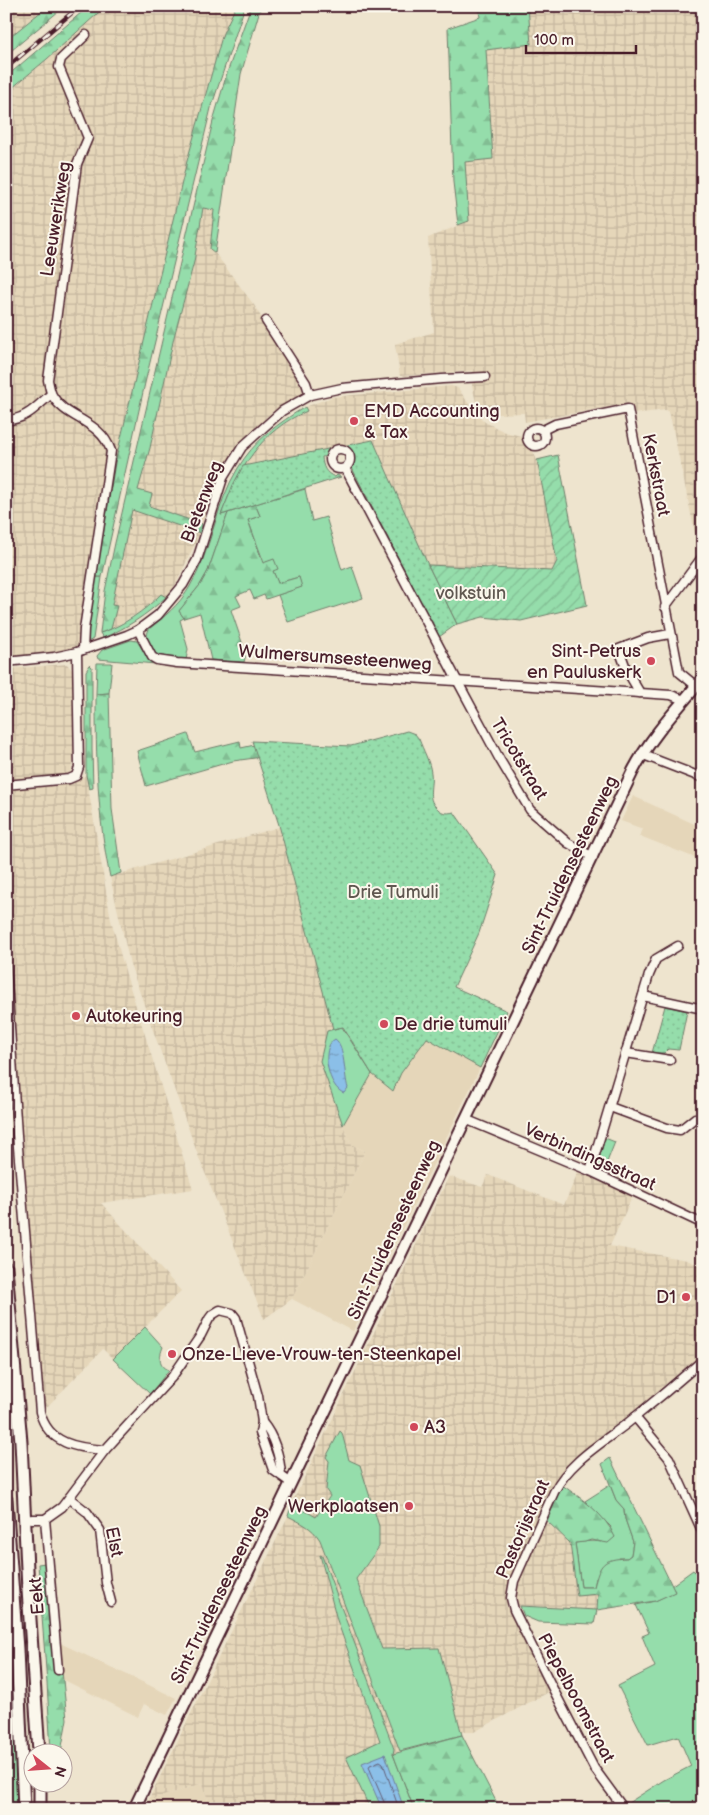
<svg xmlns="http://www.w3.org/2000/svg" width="709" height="1815" font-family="'Balsamiq Sans',sans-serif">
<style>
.built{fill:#e5d6b9}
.industrial{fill:url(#industrial-grid)}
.grass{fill:#95ddab;stroke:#707e6b}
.forest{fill:url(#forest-firs);stroke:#707e6b}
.park{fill:url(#park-dots);stroke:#707e6b}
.garden{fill:url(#garden-furrows);stroke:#707e6b}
.water{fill:url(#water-ripples);stroke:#717f9c}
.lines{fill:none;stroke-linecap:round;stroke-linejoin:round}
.shore{stroke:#645f77;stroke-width:1}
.minor-casing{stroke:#4a1f2b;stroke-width:11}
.major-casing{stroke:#4a1f2b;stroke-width:14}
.highway-casing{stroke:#4a1f2b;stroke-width:15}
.minor{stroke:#fbf7ec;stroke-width:8}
.major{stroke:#fbf7ec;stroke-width:10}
.highway{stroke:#fbf7ec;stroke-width:11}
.rail-casing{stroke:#4a1f2b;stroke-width:4.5}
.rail{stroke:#fbf7ec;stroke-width:2.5;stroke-dasharray:8;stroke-linecap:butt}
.poi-dot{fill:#d1495b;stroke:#fbf7ec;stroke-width:2}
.labels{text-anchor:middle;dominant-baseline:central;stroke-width:4;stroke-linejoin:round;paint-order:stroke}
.street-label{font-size:18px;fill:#4a1f2b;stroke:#fbf7ec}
.poi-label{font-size:18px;fill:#4a1f2b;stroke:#fbf7ec;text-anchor:start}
.park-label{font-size:18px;fill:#605851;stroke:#fbf7ec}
</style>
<defs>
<pattern id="industrial-grid" width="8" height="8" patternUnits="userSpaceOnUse" patternTransform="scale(1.25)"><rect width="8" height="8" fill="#e5d6b9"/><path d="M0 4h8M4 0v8" fill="none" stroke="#c6b79f"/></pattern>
<pattern id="forest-firs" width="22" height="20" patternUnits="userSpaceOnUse" patternTransform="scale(1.25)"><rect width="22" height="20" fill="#95ddab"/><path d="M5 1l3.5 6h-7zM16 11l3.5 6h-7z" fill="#82bd93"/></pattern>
<pattern id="park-dots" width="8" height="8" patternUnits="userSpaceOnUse" patternTransform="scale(1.25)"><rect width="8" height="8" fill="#95ddab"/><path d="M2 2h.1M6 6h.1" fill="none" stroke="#82bd93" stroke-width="1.8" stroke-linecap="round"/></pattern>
<pattern id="garden-furrows" width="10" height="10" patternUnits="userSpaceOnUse" patternTransform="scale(1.25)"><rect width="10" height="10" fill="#95ddab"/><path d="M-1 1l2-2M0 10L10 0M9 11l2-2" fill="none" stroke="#82bd93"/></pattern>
<pattern id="water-ripples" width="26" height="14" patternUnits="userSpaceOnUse" patternTransform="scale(1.25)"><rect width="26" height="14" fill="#8bbfe8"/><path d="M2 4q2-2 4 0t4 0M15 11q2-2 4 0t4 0" fill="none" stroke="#749bbc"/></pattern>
</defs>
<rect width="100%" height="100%" fill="#eee4ce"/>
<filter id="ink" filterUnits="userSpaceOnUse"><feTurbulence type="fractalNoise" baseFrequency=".02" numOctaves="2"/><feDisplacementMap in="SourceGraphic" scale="10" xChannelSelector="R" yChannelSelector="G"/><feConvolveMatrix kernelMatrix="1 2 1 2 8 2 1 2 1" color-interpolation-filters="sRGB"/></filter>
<g filter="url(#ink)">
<g class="built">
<path d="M633 796 703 828V861L640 836 643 829 621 821Z"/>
<path d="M427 1038 480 1068 353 1331 292 1299 365 1151 351 1144 343 1125 372 1074 393 1091 401 1073Z"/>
<path d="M60 1643 176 1698 167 1715 144 1704 138 1717 62 1679Z"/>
<path d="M203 1783 210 1809H144L148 1801Z"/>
</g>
<g class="industrial">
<path d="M6 6H48L6 40Z"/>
<path d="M106 6H236L223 33 187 161 115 463 88 632V642L73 648 43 654 6 657V93L47 59Z"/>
<path d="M528 6H703V537L695 533 671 420 667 410 632 414 630 403 525 422 524 413 479 415 472 385V371L400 376 395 344 434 332 428 238 469 221 465 161 493 158 486 49Z"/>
<path d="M203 208 214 210 210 249 215 253 254 305 303 388 302 394 273 411 250 433 231 456 215 484 202 524 148 506 138 490 150 448 174 337 194 262Z"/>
<path d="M451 386 458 388 473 410 485 422 505 432 521 436 525 444 532 449 537 460 557 561 552 571 428 565 373 440 243 466 254 450 273 431 306 411 305 407 332 397Z"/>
<path d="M132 509 200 533 176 584 166 597 161 594 147 608 111 629 117 606 112 605Z"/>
<path d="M67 664 72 670 74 758 71 771 67 775 6 781V669Z"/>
<path d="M86 775 111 920 126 974 193 1189 101 1203 181 1291 113 1359 103 1349 42 1412 27 1205 21 1137 6 913V790L54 786 75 782Z"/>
<path d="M279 827 316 960 333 1029 327 1031 343 1125 351 1144 365 1151 292 1299 264 1319 199 1158 150 1022 130 964 110 877Z"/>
<path d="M578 1172 633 1195 610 1246 687 1260 703 1267V1353L567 1467 556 1480 540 1516 570 1543 577 1595 598 1594 597 1610 506 1605 549 1692 474 1732H461L439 1648 382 1649 356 1579 379 1548 349 1460 342 1433 340 1431 326 1457 329 1460 326 1490 330 1495 316 1518 292 1503 449 1176 482 1187 488 1175 564 1205Z"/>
<path d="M288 1516 309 1526 315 1532 320 1540 400 1751 393 1754 394 1748 320 1555 337 1620 380 1742 363 1790 370 1809H210L203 1783 148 1801Z"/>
</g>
<g class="grass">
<path d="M305 407 307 411C260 431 239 469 221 515L228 513 208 571 200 585 179 611 184 618 180 620 188 649 186 660C170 659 157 661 149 644 147 638 146 636 149 629 164 617 179 605 189 588 212 551 215 505 238 468 254 441 278 423 305 407Z"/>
<path d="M305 489 312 521 326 517 342 570 352 566 363 598 288 622 278 595 301 587 299 577 278 583 273 571 274 560 264 563 248 520 260 516 255 504Z"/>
<path d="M96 577H102L93 639 88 642V632Z"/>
<path d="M161 594 166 597C145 616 128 627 103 638L100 633C123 626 144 611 161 594Z"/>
<path d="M131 640 137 641 146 655 156 664 98 659 97 656 102 650Z"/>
<path d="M97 663H112L109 693 96 694Z"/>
<path d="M342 1027 372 1074 343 1125 320 1061 327 1031Z"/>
<path d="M605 1138 615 1142 603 1172 597 1168V1165Z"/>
<path d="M145 1327 163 1347C159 1357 158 1365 169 1370L150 1394 113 1359Z"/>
<path d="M340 1431 342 1433 349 1460 360 1465 379 1526V1547L356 1579 382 1649 439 1648 462 1735 400 1751 320 1540C312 1527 301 1523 288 1516L292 1503 316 1517 330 1496 326 1490 329 1461 326 1457Z"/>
<path d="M610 1485 616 1500 624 1509 625 1519 633 1542 631 1555 627 1558H619L596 1578 594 1587H581L575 1543C585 1542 591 1540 601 1542L611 1527 585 1501Z"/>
<path d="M320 1555 322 1556 394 1749 393 1754 414 1809H370L346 1757 380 1741 337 1620Z"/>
<path d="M703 1569V1799L668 1809H627L625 1805 664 1780 691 1766 678 1736 648 1745 618 1686 655 1667 642 1636 649 1633 636 1605 655 1601 675 1591 671 1586 693 1570 696 1573Z"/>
<path d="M520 1606 597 1610 594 1624 538 1622 524 1616Z"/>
<path d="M6 1633 9 1636 12 1659 19 1809H6Z"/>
</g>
<g class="forest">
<path d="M48 6H65L6 55V40Z"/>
<path d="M89 6H106L47 59 6 93V77Z"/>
<path d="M236 6H245L211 108 145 383 102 577H96L115 463 187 161 223 33Z"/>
<path d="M251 6H261L241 74 215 253 210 249 214 210 203 208 194 262 174 337 150 448 138 490 152 494 149 506 202 524 200 533 132 510 112 605 117 606 111 629 100 633 105 591 115 543 213 121 227 73Z"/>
<path d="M478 6H528L531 44 486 50 493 159 465 162 469 221 458 225 453 182 448 28 480 17Z"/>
<path d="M255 504 260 516 248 520 263 563 274 559 278 569 273 571 278 583 299 577 302 587 266 599 264 595 254 599 250 590 236 596 241 606 231 610 246 654 244 662 211 660 200 613 184 618 179 611 200 585 208 571 228 513Z"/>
<path d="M90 665 92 667V750L93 788 89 789 86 775V671Z"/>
<path d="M109 693 112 809 121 873 110 877C97 815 96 757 96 694Z"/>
<path d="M188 734 195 752 240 741 241 748 259 744 262 757 233 761 146 786 137 751Z"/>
<path d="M610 1458 675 1592 655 1601 597 1610 598 1594 577 1596 570 1543 547 1521 562 1485C582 1499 605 1514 615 1537L608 1543 591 1540 585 1542 575 1543 581 1587H594C600 1564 602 1559 627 1558L631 1555 633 1542 625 1519 624 1509 616 1500 602 1464Z"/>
<path d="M45 1563 62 1671 67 1719 61 1752H51L47 1683 38 1564Z"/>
<path d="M462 1735 500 1809H414L393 1754Z"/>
</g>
<g class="park">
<path d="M373 440 428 565 457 624 439 637 354 472 351 466 353 455 348 449C339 446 332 447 328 456L322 457C323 467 325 473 335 477L337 475 341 477 221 515 233 485 243 466Z"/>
<path d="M407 731 415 734 419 739C423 750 430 762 431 773 433 785 426 798 436 807 441 813 446 814 454 812L498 875 479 933 454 987 507 1011 480 1068 427 1038 401 1073 393 1091 372 1074 343 1027 333 1029 279 825 252 741 351 746Z"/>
<path d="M665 1006 687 1011 679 1050 668 1049 664 1053H652Z"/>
</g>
<path class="garden" d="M558 455 587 605 521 621 483 617 457 624 428 565 552 571 557 561 537 460Z"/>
<g class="water">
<path d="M335 1039C345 1045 344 1076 348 1088L344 1093C329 1089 319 1048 335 1039Z"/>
<path d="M385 1754 404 1809H382L362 1763Z"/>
</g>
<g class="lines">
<path class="shore" d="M387 1809 369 1767 370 1765 380 1761 383 1763 399 1809"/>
<defs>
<g id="minor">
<path d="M266 321 306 383 310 395"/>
<path d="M6 420C26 420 37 406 51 394"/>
<circle cx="536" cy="437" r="9"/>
<path d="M543 430 555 424 628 409 679 672 696 686"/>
<circle cx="340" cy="459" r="10"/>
<path d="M345 468 458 682 500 760 530 810 568 843 593 857"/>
<path d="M665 607 703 556"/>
<path d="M138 630 152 657 157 660 177 663 671 695 684 700"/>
<path d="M83 650 84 629 111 451C100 419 66 420 52 395 50 391 49 385 48 380L77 164 88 138 59 67 61 59 86 35"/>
<path d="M6 662 54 657 77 652 127 635 138 630 158 615 183 585 197 560 223 478 242 447 282 411 310 395 342 388 442 379 485 377"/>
<path d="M640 693 627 671 619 649 648 638 670 634"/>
<path d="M641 754 703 778"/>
<path d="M6 785 69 779 76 776 79 767 77 652"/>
<path d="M6 966 17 1135 40 1412C48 1444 77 1448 105 1450"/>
<path d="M643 996 703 1009"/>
<path d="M626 1053 670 1060"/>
<path d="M610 1107 667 1128 680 1130 695 1118"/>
<path d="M465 1119 590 1171 703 1224"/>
<path d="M590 1171 649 975 656 959 678 946"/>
<path d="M635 1417 669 1458 703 1533"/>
<path d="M262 1422C274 1436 280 1457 281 1475"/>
<path d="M69 1498 87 1512 100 1530 106 1583 111 1602"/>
<path d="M32 1519H45L62 1507 105 1450 172 1377 201 1335 209 1319 212 1315 220 1310 232 1313 236 1318 258 1396 262 1422 260 1433 273 1470 291 1483"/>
<path d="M45 1519 58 1670"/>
<path d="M6 1593H7"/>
<path d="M624 1809 594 1768 552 1687 514 1610 511 1598 514 1581 554 1492C569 1462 602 1443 629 1422 654 1402 679 1381 703 1360"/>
</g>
<path id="major" d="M134 1809 633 771C651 736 678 708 703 678"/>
<g id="highway">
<path d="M6 1268 21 1442 28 1590 39 1752"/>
<path d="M6 1500 17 1649 24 1809"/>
<path d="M40 1782V1809"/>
</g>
</defs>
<use href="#minor" class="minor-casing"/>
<use href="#major" class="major-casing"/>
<use href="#highway" class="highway-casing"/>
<use href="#minor" class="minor"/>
<use href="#major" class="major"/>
<use href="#highway" class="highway"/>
<defs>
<path id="rail" d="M6 68 80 6"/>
</defs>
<use href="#rail" class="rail-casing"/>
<use href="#rail" class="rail"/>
</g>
</g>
<g class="poi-dot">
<circle cx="354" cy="421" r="5"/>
<circle cx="651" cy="661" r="5"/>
<circle cx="76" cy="1016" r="5"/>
<circle cx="384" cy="1024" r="5"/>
<circle cx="686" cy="1297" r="5"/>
<circle cx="172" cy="1354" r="5"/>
<circle cx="414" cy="1427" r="5"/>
<circle cx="409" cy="1506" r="5"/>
</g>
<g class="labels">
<g class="street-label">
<text transform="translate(56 219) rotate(-81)">Leeuwerikweg</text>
<text transform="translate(656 475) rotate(79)">Kerkstraat</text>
<text transform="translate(202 502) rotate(-69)">Bietenweg</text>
<text transform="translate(335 658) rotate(4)">Wulmersumsesteenweg</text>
<text transform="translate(519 759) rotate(59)">Tricotstraat</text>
<text transform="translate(570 865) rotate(-64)">Sint-Truidensesteenweg</text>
<text transform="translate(590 1157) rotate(24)">Verbindingsstraat</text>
<text transform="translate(394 1230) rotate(-65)">Sint-Truidensesteenweg</text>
<text transform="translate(523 1529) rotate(-66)">Pastorijstraat</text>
<text transform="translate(114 1542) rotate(78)">Elst</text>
<text transform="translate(219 1595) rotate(-64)">Sint-Truidensesteenweg</text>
<text transform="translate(37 1596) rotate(-95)">Eekt</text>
<text transform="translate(576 1698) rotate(62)">Piepelboomstraat</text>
</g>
<g class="poi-label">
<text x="364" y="411">EMD Accounting<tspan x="364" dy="21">&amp; Tax</tspan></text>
<text x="641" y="651" text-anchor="end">Sint-Petrus<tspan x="641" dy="21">en Pauluskerk</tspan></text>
<text x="86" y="1016">Autokeuring</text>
<text x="394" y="1024">De drie tumuli</text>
<text x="676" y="1297" text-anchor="end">D1</text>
<text x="182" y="1354">Onze-Lieve-Vrouw-ten-Steenkapel</text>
<text x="424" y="1427">A3</text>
<text x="399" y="1506" text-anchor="end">Werkplaatsen</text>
</g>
<g class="park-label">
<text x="471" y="593">volkstuin</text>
<text x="393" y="892">Drie Tumuli</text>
</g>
</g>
<rect width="709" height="1815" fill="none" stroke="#fbf7ec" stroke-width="25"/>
<rect x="12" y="12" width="684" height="1790" fill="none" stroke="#4a1f2b" stroke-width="2" filter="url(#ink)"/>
<g transform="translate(48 1768) rotate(107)"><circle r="24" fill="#fbf7ec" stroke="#b4a19f"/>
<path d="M0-4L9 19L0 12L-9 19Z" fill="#d1495b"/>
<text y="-8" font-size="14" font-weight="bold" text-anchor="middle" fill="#4a1f2b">N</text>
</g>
<path d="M526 45v8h110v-8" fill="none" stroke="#4a1f2b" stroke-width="2.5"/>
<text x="534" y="45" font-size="15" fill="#4a1f2b" stroke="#fbf7ec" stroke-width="4" paint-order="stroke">100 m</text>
</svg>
